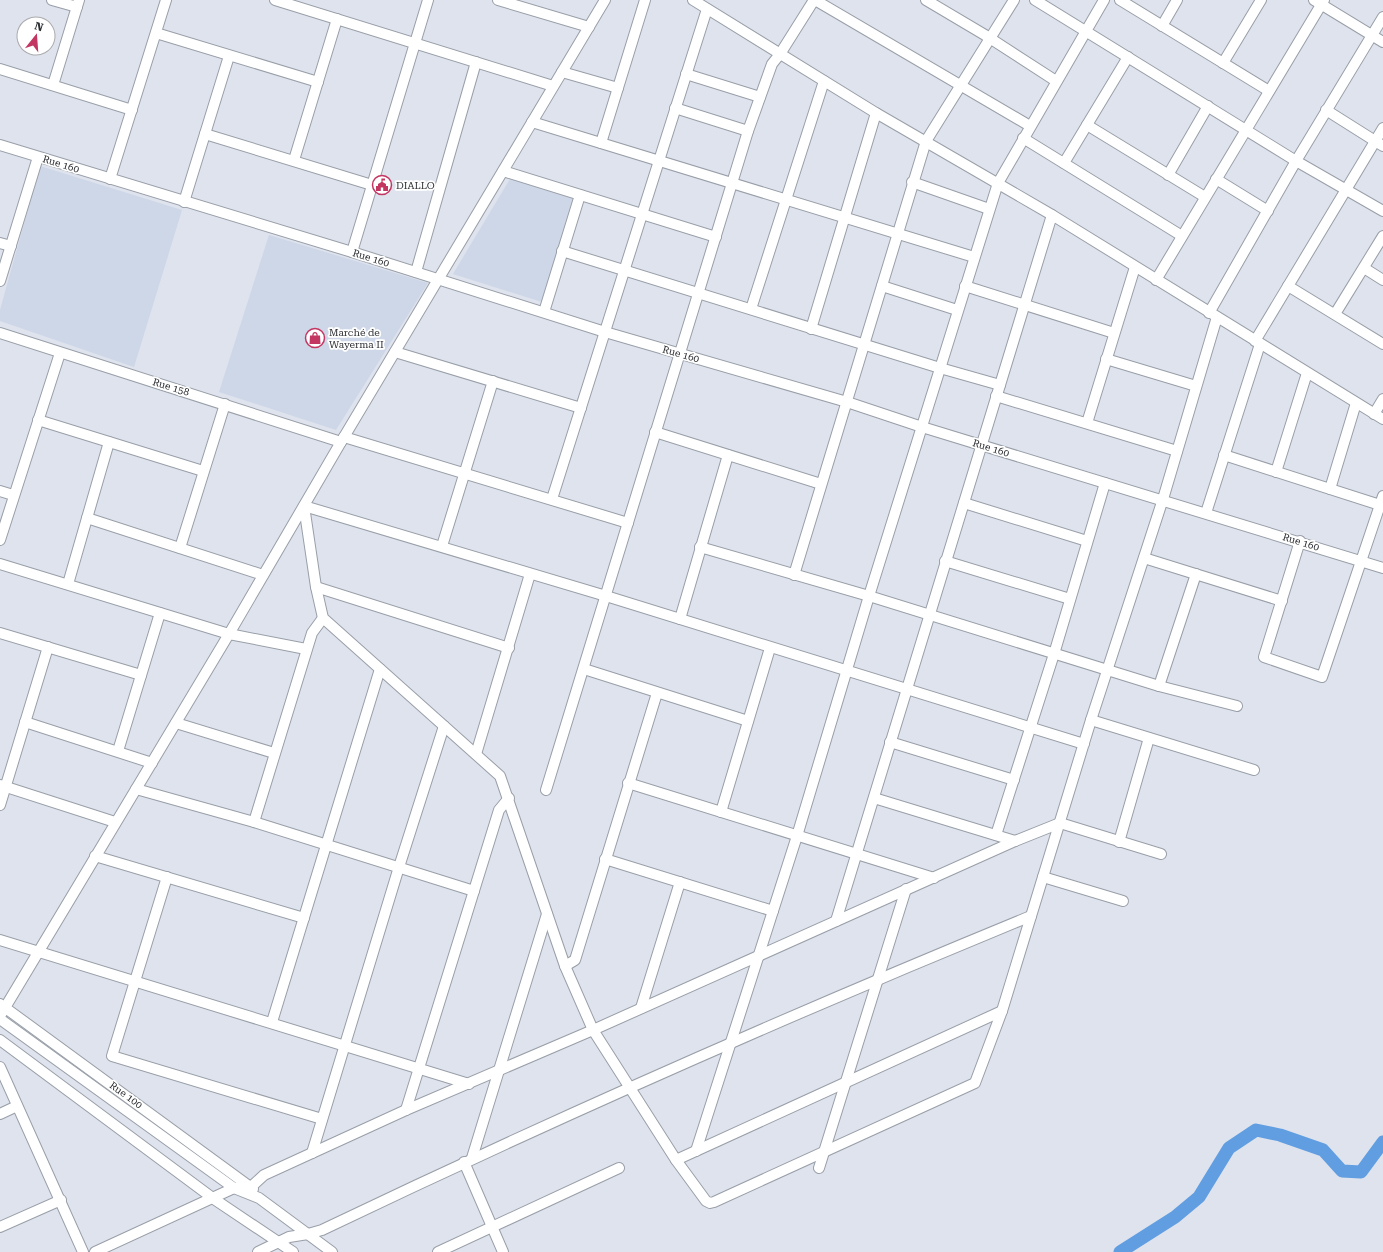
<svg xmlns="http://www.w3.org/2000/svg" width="1383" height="1252" font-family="'Roboto Serif',serif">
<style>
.built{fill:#ced7e8}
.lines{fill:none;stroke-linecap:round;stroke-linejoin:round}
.river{stroke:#609de1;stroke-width:13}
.minor-casing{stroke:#999fa8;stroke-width:12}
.minor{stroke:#fff;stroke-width:10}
.labels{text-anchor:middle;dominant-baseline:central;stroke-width:3.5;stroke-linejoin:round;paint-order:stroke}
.street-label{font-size:10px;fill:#2c2e32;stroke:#fff}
.poi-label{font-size:10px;fill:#2c2e32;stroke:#fff;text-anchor:start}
</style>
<rect width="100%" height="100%" fill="#dee3ed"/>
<g class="built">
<path d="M40 166 182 210 134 367 0 321V310Z"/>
<path d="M510 179 575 199 542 302 453 274Z"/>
<path d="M269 235 428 283 336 430 219 392Z"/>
</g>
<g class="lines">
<path class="river" d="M1120 1252 1175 1217 1199 1197 1229 1148 1256 1130 1280 1135 1323 1150 1342 1171 1361 1172 1383 1142"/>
<defs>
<g id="minor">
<path d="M52 0 77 7"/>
<path d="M275 0 553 86"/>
<path d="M498 0 589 27"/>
<path d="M693 0 876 113 1052 215 1383 419"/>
<path d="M815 0 1030 126"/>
<path d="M926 0 985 35 1056 81"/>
<path d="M1035 0 1296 161 1383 211"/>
<path d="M1120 0 1269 91"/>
<path d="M1314 0 1383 42"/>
<path d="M1162 26 1177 0"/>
<path d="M156 33 318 82"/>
<path d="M1223 63 1261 0"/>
<path d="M0 69 132 110"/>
<path d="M562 72 618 88"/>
<path d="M686 74 760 97"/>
<path d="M53 85 79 0"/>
<path d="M675 108 748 131"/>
<path d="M1326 110 1383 146"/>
<path d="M532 122 974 257"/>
<path d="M1087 125 1205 197"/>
<path d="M205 134 372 185"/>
<path d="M1023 138 1182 236"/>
<path d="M601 143 645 0"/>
<path d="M0 145 352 252 605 332 847 402 922 427 1383 568"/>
<path d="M294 160 337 19"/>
<path d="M1064 163 1128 57"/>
<path d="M503 171 716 237"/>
<path d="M1168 175 1208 106"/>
<path d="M110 179 166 0"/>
<path d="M1216 179 1268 211"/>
<path d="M912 182 989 209"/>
<path d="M184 202 229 56"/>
<path d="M0 243 11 246"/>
<path d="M562 251 940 368 1000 385"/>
<path d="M352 252 428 0"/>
<path d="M1364 268 1383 280"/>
<path d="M416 272 476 62"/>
<path d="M1156 280 1324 0"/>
<path d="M0 281 38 157"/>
<path d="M882 286 957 310"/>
<path d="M965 286 1114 333"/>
<path d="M1288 286 1383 344"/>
<path d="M751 309 824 81"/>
<path d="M544 312 580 195"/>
<path d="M1209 313 1296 161 1383 17"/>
<path d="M1335 314 1383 236"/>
<path d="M811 329 876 113"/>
<path d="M0 333 341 442"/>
<path d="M1255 341 1383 128"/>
<path d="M395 352 581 408"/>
<path d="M1106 359 1196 386"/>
<path d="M996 396 1177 451"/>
<path d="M1374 414 1383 399"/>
<path d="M38 420 203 471"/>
<path d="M1087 423 1135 267"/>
<path d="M655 432 821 484"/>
<path d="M344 437 628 523"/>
<path d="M1224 455 1380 505"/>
<path d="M1276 472 1307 373"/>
<path d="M1330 489 1356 403"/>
<path d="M0 491 13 495"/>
<path d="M552 499 707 9"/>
<path d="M964 503 1087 541"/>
<path d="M1206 513 1260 344"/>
<path d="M87 518 263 575"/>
<path d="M0 540 60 353"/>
<path d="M1300 541 1264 657 1322 677 1383 496"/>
<path d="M442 546 493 381"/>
<path d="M700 547 869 596 1159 686 1237 706"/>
<path d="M180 548 225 404"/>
<path d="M1144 558 1282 601"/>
<path d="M945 561 1070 599"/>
<path d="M0 564 229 634 306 649"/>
<path d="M794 575 926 141 1014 0"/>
<path d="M68 584 109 442"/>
<path d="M316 587 509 648"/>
<path d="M680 619 728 455"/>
<path d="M0 633 141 675"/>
<path d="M584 669 748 721"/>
<path d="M1159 686 1196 574"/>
<path d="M1091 720 1254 770"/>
<path d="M25 722 152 763"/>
<path d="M176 723 274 753"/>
<path d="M890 742 1014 780"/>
<path d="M1084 744 606 596 304 506 316 587 323 618 500 776 565 966 593 1030 676 1160 706 1201 710 1203 714 1202 975 1083 1002 1011 1091 720 1163 499 1217 317"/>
<path d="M118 751 160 613"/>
<path d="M476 754 530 574"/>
<path d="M628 783 934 878"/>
<path d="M0 785 115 822"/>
<path d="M136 789 254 822 474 891"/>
<path d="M546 790 748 131 772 64 780 54 814 0"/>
<path d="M874 798 1015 841"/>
<path d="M0 805 48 647"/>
<path d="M721 812 770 648"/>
<path d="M254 822 312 633 323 618"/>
<path d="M996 835 1054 654 1105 483"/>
<path d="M1119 842 1149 738"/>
<path d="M95 856 304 918"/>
<path d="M605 859 773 911"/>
<path d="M167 877 112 1056 322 1119"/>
<path d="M1043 877 1123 901"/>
<path d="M836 921 1052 215"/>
<path d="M0 940 469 1084"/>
<path d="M565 966 575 960 657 693"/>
<path d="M0 1004 253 1189"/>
<path d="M641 1008 680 882"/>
<path d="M0 1016 229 634 341 442 605 0"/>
<path d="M0 1019 234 1188 259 1198 332 1252"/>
<path d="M272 1022 380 669"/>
<path d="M0 1040 214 1199 293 1252"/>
<path d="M0 1067 83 1252"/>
<path d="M406 1110 499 810 509 798"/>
<path d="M0 1114 17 1106"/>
<path d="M696 1151 797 836 869 596 998 183 1104 0"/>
<path d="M312 1153 399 867 444 726"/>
<path d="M472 1158 547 914"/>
<path d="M676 1160 1002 1011"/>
<path d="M464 1162 503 1252"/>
<path d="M819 1168 906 889"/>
<path d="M0 1227 61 1200"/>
<path d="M95 1252 234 1188 252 1186 264 1175 406 1110 593 1030 1015 841 1060 823 1161 854"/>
<path d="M258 1252 289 1237 308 1234 322 1230C556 1118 792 1014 1031 916"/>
<path d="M438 1252 619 1168"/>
</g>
</defs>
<use href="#minor" class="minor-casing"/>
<use href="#minor" class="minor"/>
</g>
<defs>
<symbol id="civic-ring" viewBox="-11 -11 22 22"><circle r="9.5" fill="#fff" stroke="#c43662" stroke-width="1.5"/><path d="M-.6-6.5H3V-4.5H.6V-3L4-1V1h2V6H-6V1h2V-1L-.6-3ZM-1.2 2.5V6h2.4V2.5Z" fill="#c43662"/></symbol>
<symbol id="shop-ring" viewBox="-11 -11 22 22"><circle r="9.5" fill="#fff" stroke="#c43662" stroke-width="1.5"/><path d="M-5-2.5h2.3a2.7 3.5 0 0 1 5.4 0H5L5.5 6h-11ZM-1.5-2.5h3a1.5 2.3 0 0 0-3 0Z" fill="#c43662"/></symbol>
</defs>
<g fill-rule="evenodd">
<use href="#civic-ring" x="371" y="174" width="22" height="22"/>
<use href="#shop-ring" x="304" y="327" width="22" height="22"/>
</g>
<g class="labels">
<g class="street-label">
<text transform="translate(61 164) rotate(17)">Rue 160</text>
<text transform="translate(371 258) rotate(17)">Rue 160</text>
<text transform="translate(681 354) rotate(16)">Rue 160</text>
<text transform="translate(171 387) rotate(17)">Rue 158</text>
<text transform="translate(991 448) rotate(17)">Rue 160</text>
<text transform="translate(1301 542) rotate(17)">Rue 160</text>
<text transform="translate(126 1095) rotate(36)">Rue 100</text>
</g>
<g class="poi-label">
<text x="396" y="185">DIALLO</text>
<text x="329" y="332">Marché de<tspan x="329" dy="12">Wayerma II</tspan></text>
</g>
</g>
<g transform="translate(36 36) rotate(17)"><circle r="19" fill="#ffffff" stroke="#ababad"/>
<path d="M0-3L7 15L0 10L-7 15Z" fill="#c43662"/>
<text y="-6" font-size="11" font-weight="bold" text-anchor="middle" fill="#2c2e32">N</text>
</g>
</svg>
